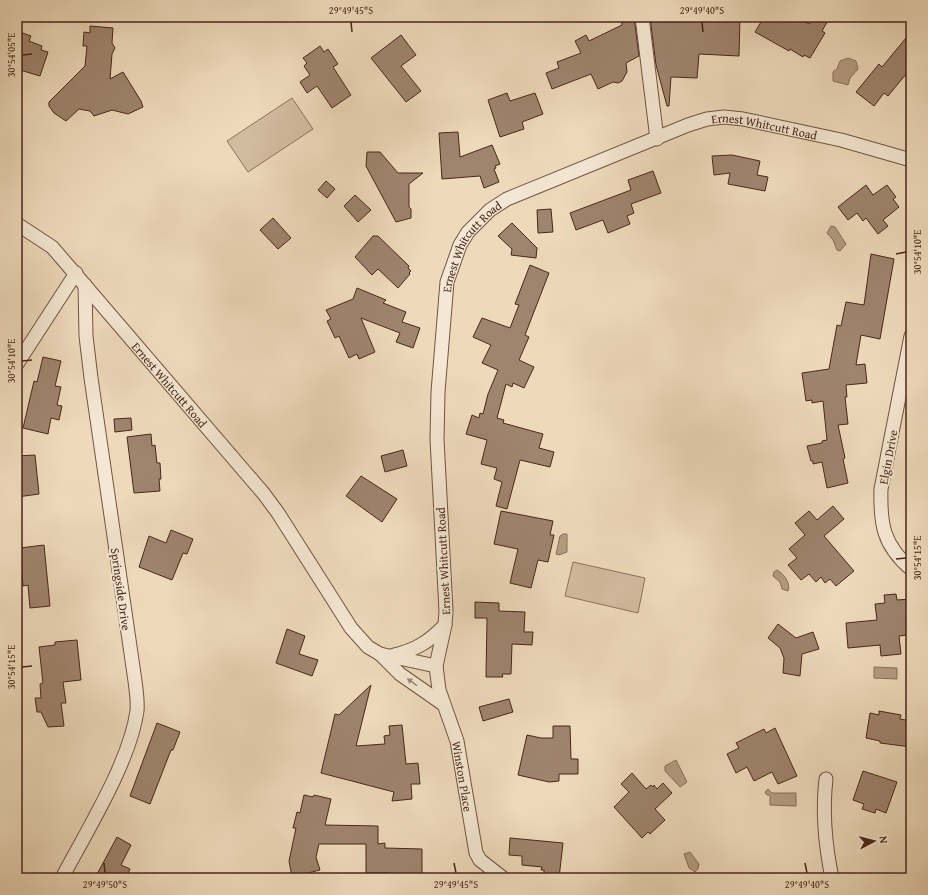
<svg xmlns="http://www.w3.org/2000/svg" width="928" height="895" font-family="'Gentium Book Plus',serif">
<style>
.green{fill:#d2bca0;stroke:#8e725d}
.water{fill:#b69d84;stroke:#8a6e5a}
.building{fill:#9f846e;stroke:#49271a}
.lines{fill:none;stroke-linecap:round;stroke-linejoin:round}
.minor-casing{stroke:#725442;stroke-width:15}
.minor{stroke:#f4e7d3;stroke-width:13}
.oneway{fill:#9e8776}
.ticks{fill:none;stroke:#49271a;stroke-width:1.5}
.labels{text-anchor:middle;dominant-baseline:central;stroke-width:4;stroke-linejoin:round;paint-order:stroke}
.street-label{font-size:12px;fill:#49271a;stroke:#f4e7d3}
.neatline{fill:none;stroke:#49271a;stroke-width:1.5}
.ticks-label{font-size:10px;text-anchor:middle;fill:#49271a}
</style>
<rect width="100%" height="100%" fill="#eedabb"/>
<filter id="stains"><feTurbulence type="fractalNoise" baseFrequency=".005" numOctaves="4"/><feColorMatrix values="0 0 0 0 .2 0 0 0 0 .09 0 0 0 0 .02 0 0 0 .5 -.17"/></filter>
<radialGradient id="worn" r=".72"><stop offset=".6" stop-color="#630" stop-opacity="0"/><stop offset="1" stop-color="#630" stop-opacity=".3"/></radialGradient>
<g class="green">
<path d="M292 98 313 129 248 172 227 141Z"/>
<path d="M573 562 645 578 638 613 565 596Z"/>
</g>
<g class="water">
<path d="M848 58 856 61 858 69 850 78 848 85 833 81V72L837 69 840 61Z"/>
<path d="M831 226 835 227 846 244 840 251 837 250 833 240 827 233Z"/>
<path d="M563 534H567V552L559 555 556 554 560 536Z"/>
<path d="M777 570C784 574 791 583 788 591L782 589 780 582 773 576 774 572Z"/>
<path d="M874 667 897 668V679L874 678Z"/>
<path d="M676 760 687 782 680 787 665 771V766Z"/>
<path d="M768 789 772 793H796V806L770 805V795H767L765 792Z"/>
<path d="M690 852 699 864 698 869 695 872 689 868 684 854Z"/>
</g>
<g class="building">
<path d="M621 17H634L639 56 626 63 627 72 622 81 618 83 613 82 598 89 591 74 552 89 546 73 559 68 557 62 581 53 575 41 586 35 589 41 622 25Z"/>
<path d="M650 17 740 18 739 56 699 54 697 78 671 77 669 106H667L656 65Z"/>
<path d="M764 17H797L809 24 814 17H830L822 31 825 33 810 58 804 55 803 57 790 49 789 51 755 32Z"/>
<path d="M90 26 113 28 112 43 115 48 112 54 110 79 123 72 141 101 143 107 128 114 112 110 94 116 90 111 79 109 66 121 54 113 49 106V102L85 66 87 46H83L84 32 90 33Z"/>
<path d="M17 31 31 36 29 41 42 46 41 50 48 52 40 76 20 70H17Z"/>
<path d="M911 32V68L888 96 884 93 874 106 856 92 879 64 882 67Z"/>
<path d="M401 35 416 55 401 66 421 91 406 102 371 58Z"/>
<path d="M320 46 324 52 328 49 338 64 333 67 351 95 332 108 317 86 307 93 300 82 310 75 304 66 307 63 303 58Z"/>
<path d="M507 93 510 101 535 93 543 114 522 122 524 129 500 137 488 100Z"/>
<path d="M458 132 460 157 492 145 500 164 495 166 496 168 494 169 499 182 484 188 480 176 442 179 439 133Z"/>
<path d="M367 152H380L398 173H423L409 184V207L411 209V218L396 222 366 166Z"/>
<path d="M732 155 760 161 757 175 768 177 765 191 728 184 730 173 714 175 712 156Z"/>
<path d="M653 171 661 193 631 204 634 213 627 216 630 224 608 233 603 220 576 230 570 213 631 190 628 180Z"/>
<path d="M326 181 335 189 327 198 318 190Z"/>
<path d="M866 185 873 195 887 185 896 197 893 199 899 207 883 220 888 226 878 234 866 218 863 221 857 213 848 220 838 207Z"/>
<path d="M355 195 371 210 358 222 344 206Z"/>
<path d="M551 209 553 232 538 233 537 210Z"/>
<path d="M273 218 291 238 278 249 260 230Z"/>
<path d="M512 223 537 248 536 258 511 255 512 249 498 236Z"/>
<path d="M373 236H378L409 266 408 268 411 271 409 273 410 274 398 288 378 269 372 275 355 257Z"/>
<path d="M871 254 894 259 880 339 861 335 856 365 865 364 867 383 846 385 847 397H845L848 424 838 425 845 458 843 459 848 483 827 488 822 462 813 464V461H811L807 446 822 443V441L827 440 823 401 812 403V400L806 401 802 373 829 369 837 325 841 326 846 302 864 305Z"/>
<path d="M530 265 549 273 525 335 529 337 519 360 534 367 524 388 513 383 512 387 506 384 497 418 504 420 503 423 543 434 539 448 554 452 550 467 520 460 507 509 496 506 502 482 494 479 497 468 481 464 487 440 466 434 472 415 479 418 480 413 483 414 488 394 498 370 482 363 491 345 473 337 482 318 510 328 519 305 515 304Z"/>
<path d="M357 288 386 300 383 303 406 312 402 322 420 328 413 348 396 342 400 333 361 318 375 352 359 359 357 354 349 358 339 336 335 338 327 321 331 319 326 310 353 299Z"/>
<path d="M43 357 61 361 55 386 61 387 57 405 62 406 59 420 51 418 48 434 23 428 34 381 37 382Z"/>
<path d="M131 418 132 430 115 432 114 419Z"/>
<path d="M151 434 152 446 155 445 157 463H160L161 479H159L160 491 134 493 127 437Z"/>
<path d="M403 450 407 466 385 472 381 456Z"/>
<path d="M35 455 39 494 17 497V456Z"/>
<path d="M361 476 397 499 382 522 346 496Z"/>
<path d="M833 506 844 519 824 536 854 571 836 586 830 579 825 583 821 577 816 582 809 574 801 580 788 565 797 558 789 549 805 535 795 523 809 511 817 520Z"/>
<path d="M501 511 553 521 550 535H554L548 562 538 560 531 588 510 583 518 549 494 544Z"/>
<path d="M171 530 193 539 187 554 183 553 172 580 139 567 149 536 166 543Z"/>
<path d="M44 545 50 606 30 608 28 585 23 586 20 548Z"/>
<path d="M896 594 897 600 911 599V617H909L911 630H907L908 635 899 636 901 654 881 656 880 645 848 648 846 623 877 620 875 604 885 603 884 595Z"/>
<path d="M475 602 499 603V611L525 612 524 632H533L532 645 512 644 511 674H502L503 677H486L487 618H475Z"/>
<path d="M778 624 796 638 813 632 819 649 802 654 800 676 783 673 784 658 780 648 768 638Z"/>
<path d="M287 629 305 636 299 654 318 660 312 676 276 663Z"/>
<path d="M77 640 81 680 63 682 66 703H61L64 726 48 727 41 712H37L35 698H41L40 684 43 683 39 647 55 645V642Z"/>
<path d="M371 685 356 746 385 744 384 736 390 735 389 726 402 725 406 764 418 763 420 784H411L412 799 392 801 394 792 321 773 335 714 339 715Z"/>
<path d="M509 699 513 712 483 721 479 707Z"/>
<path d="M879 711 901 715 900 719 911 721V747L880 743V741L866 738 870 713 879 715Z"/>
<path d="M157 723 180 732 173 750H171L150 804 130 796Z"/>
<path d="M553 726H570L571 759H578V774H559V781L549 782 518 775 527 735 541 738H553Z"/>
<path d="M775 728 797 776 778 784 772 772 754 781 747 767 736 773 727 754 739 748 736 743 764 729 766 733Z"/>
<path d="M863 771 897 782 886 813 876 809 875 813 862 809 864 804 853 800Z"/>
<path d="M632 773 646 789 651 785 653 787 654 785 657 789 663 783 672 793 655 809 665 820 650 834 648 832 642 838 614 807 629 792 621 784Z"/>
<path d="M304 795 313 797 314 795 331 799 325 825 378 826V844L385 843V848L422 849V878H389L390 873H366V844H319L316 857 320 870 292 877 289 861 296 828H293L297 812 300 813Z"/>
<path d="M117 837 131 845 121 865 130 869 126 878H95Z"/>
<path d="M510 838 563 843 559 878H544V870H541L542 867 522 865V856L509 855Z"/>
</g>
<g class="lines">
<defs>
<g id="minor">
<path d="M642 17 657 139"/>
<path id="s1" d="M17 224 52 247 65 262 264 494 278 513 351 628 368 647 380 654 436 666 445 625 446 611 437 439 438 392 447 282 460 245 468 232 490 210 507 199 688 125 707 119 724 117 743 119 841 140 911 160"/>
<path d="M911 336 881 489C880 524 883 545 911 569"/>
<path d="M17 364 76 273"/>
<path d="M380 654 400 674 443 704"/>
<path d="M394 655C416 650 430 641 445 625"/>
<path id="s2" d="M436 666 439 690 457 741 476 853 480 860 503 878"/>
<path d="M826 779C822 813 825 844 832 878"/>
<path d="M62 878C86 832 130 762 137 711 138 701 136 690 135 681L91 378 86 336 85 285"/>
</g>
</defs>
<use href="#minor" class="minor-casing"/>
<use href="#minor" class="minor"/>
</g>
<defs><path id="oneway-solid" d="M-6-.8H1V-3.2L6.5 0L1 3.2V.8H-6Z"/></defs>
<use class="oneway" href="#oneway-solid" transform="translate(412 682) rotate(-144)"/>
<path class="ticks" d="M351 22 352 32M702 22 703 32M22 55 32 54M896 254 906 252M22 361 32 360M896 559 906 558M22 667 32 666M104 863 105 873M454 863 456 873M805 863 807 873"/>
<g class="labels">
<g class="street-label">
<text stroke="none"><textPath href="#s1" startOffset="1389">Ernest Whitcutt Road</textPath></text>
<text stroke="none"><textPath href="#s1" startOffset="1053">Ernest Whitcutt Road</textPath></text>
<text stroke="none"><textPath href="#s1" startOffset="223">Ernest Whitcutt Road</textPath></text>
<text transform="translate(888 457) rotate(-79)">Elgin Drive</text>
<text transform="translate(443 561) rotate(-93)">Ernest Whitcutt Road</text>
<text transform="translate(121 589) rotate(82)">Springside Drive</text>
<text stroke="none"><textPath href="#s2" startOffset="114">Winston Place</textPath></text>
</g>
</g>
<rect width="928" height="895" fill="none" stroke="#eedabb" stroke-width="44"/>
<g transform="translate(874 841) rotate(83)" stroke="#f4e7d3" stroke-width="3" paint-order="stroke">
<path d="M0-3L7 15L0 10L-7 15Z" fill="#49271a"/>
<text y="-6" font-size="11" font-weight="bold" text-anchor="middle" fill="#49271a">N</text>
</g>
<rect x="22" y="22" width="884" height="851" class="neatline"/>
<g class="ticks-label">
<text x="351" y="14">29°49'45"S</text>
<text x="702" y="14">29°49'40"S</text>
<text transform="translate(11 55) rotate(-90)" y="4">30°54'05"E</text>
<text transform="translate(917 252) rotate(-90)" y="4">30°54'10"E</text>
<text transform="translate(11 361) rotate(-90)" y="4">30°54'10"E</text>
<text transform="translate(917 558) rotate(-90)" y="4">30°54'15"E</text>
<text transform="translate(11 667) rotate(-90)" y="4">30°54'15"E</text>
<text x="105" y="888">29°49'50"S</text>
<text x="456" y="888">29°49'45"S</text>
<text x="807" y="888">29°49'40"S</text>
</g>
<rect width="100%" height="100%" filter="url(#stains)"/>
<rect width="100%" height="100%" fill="url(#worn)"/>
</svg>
